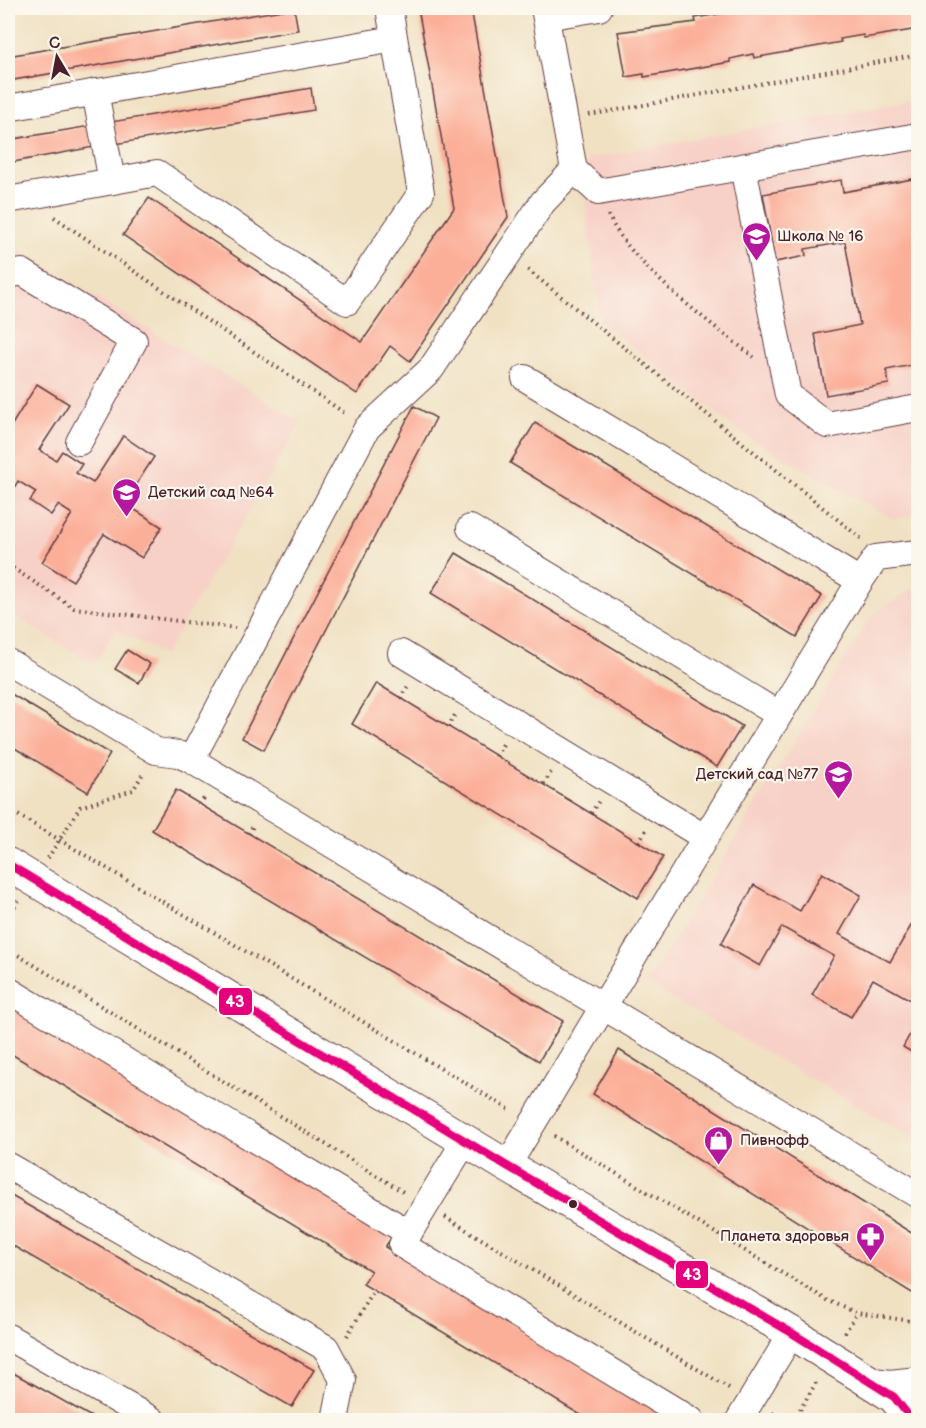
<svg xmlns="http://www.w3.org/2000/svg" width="926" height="1428" font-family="'Balsamiq Sans',sans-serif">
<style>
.built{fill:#f7d1c7}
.building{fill:#fbae98}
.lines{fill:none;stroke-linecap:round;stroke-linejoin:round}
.minor-casing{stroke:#633c42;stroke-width:28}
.major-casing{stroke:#633c42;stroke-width:34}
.path{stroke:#633c42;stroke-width:4;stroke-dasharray:1.5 4.5;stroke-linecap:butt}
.minor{stroke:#fff;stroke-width:26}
.major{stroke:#fff;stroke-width:32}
.bus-1-casing{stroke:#fbf7ec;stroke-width:12}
.bus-1{stroke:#e5007d;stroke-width:8}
.bus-dot{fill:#4a1f2b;stroke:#fbf7ec;stroke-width:2}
.labels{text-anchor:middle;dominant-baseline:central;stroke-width:4.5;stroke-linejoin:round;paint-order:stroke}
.poi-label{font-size:15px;fill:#4a1f2b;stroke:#fbf7ec;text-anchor:start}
.line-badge{stroke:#fbf7ec;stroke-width:2}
.badge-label{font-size:16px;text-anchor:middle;font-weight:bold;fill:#fff}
</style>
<rect width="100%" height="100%" fill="#fbf7ec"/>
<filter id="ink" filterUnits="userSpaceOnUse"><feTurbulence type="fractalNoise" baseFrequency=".0167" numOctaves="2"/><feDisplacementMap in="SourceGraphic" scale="12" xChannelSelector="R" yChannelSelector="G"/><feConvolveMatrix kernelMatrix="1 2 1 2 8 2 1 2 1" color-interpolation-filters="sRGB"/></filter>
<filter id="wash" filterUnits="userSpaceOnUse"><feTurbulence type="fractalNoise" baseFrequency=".008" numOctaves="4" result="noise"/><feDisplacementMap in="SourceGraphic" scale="24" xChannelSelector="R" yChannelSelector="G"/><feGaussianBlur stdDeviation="1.35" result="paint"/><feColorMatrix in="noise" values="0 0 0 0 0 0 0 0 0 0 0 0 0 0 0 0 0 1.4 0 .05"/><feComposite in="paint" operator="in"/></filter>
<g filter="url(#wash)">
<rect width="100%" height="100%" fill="#f0e1c3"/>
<g class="built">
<path d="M918 99V514L893 519 744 435 601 322 585 202 586 166 589 158Z"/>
<path d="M8 244 301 422 164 656 116 629 94 664 8 612Z"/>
<path d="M914 588H918V1141L647 984 871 616Z"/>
</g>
<g id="blocks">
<g class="building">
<path d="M294 8 298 30 8 81V56Z"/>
<path d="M418 8H471L508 217 410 361 390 346 357 394 123 235 149 198 362 342 454 208Z"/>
<path d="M755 8H918V29L864 38 863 35 840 39 841 42 754 58 753 54 730 59V62L644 77V74L626 77 618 32 696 22 695 18Z"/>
<path d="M311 88 314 110 115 144 111 122Z"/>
<path d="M90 126 94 147 8 163V140Z"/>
<path d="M918 178V364L886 370 889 384 826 395 815 334 860 325 845 242 805 249 806 256 775 262 763 194 841 180 843 192Z"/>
<path d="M37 384 69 404 39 450 56 460 62 451 82 464 76 473 93 483 123 436 154 457 124 503 162 527 142 558 104 534 73 581 42 562 72 514 58 505 51 515 30 501 36 492 18 481 8 498V431Z"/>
<path d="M414 406 436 418 264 750 242 738Z"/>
<path d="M535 423 822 596 797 637 510 463Z"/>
<path d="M456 553 742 726 717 767 431 593Z"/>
<path d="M127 650 150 664 139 683 115 669Z"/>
<path d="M376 683 663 857 638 898 352 724Z"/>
<path d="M8 692 110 754 88 792 8 744Z"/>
<path d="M176 790 563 1021 539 1061 152 830Z"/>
<path d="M822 873 861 895 839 934 890 962 912 924 918 927V1004L873 979 851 1017 812 995 834 956 782 927 760 966 721 944 754 885 800 911Z"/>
<path d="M8 1002 393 1235 385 1247 673 1420H589L363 1284 371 1271 8 1052Z"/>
<path d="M918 1020V1056L903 1047Z"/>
<path d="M619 1050 918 1237V1292L912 1293 593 1094Z"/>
<path d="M8 1194 314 1370 292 1407 8 1243Z"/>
<path d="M8 1370 17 1375 97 1420H11L8 1418Z"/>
</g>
</g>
</g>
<g filter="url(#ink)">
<use href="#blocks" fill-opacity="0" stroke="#633c42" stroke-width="1.5"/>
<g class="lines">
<defs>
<g id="minor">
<path d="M544 8 574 170 598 192 918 136"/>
<path d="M546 17 599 8"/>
<path d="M95 92 112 181"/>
<path d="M8 108 394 39"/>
<path d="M743 167 788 395 827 425 918 408"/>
<path d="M8 200 157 173 347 302 421 193 389 8"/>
<path d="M8 275 22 272 134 341 79 442"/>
<path d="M525 378 860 581"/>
<path d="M470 528 778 714"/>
<path d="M401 653 704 837"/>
<path d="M8 662 156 751 178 754 191 760 918 1195"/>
<path d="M191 760 367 428 431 369 543 202 574 170"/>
<path d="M8 990 409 1233 402 1245 691 1420"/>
<path d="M8 1166 326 1348 343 1380 335 1420"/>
<path d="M507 1166 860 581 876 558 918 553"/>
<path d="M409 1233 465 1141"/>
<path d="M8 1337 152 1420"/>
<path d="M865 1380 890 1383 918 1380"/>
<path d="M739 1420 792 1333"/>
</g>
<path id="major" d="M8 864 507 1166 792 1333 894 1397 912 1420"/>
</defs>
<use href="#minor" class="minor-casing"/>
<use href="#major" class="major-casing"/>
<g class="path">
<path d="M589 115 918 55"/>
<path d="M608 215C631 265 711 324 754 357"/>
<path d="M54 217 346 414"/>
<path d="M528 270 863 540"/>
<path d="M8 565 74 608 235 628"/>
<path d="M400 698 408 686"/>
<path d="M448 727 455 715"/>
<path d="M8 753 11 746"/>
<path d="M496 756 503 744"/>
<path d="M544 784 551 772"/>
<path d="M200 805 206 795"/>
<path d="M8 809 512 1111"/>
<path d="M591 813 599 801"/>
<path d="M249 834 254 824"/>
<path d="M639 842 646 830"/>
<path d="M48 858 80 807 133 790 144 772"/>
<path d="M8 917 18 901"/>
<path d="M8 949 405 1193"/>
<path d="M554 1136 827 1300 857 1313 918 1322"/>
<path d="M445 1217 729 1388"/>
<path d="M845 1333 857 1313"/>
<path d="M347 1336 374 1291"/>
<path d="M772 1413 784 1420"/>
<path d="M794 1420 817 1381"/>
</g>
<use href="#minor" class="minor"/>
<use href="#major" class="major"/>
<defs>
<path id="bus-1" d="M8 864 507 1166 792 1333 894 1397 912 1420"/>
</defs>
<use href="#bus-1" class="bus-1-casing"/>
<use href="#bus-1" class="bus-1"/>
</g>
</g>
<defs>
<symbol id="school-pin" viewBox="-11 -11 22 30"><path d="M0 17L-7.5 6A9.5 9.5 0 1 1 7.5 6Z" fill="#b5179e" stroke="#fbf7ec"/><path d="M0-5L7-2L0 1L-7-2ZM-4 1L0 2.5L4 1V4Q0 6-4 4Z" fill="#fff"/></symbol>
<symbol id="shop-pin" viewBox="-11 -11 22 30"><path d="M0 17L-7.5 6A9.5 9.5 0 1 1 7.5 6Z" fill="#b5179e" stroke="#fbf7ec"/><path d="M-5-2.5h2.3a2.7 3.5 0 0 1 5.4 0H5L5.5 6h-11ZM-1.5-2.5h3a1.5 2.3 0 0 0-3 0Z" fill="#fff"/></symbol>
<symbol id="pharmacy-pin" viewBox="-11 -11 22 30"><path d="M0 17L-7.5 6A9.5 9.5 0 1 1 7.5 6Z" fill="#b5179e" stroke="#fbf7ec"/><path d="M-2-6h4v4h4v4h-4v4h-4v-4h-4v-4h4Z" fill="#fff"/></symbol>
</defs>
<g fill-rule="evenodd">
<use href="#school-pin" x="740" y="220" width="33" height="45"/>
<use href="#school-pin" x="110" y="476" width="33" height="45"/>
<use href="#school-pin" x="822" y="758" width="33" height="45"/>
<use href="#shop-pin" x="702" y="1124" width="33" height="45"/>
<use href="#pharmacy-pin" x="854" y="1220" width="33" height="45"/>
</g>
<circle class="bus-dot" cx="573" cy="1204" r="5"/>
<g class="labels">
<g class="poi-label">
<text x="777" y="236">Школа № 16</text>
<text x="148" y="492">Детский сад №64</text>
<text x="818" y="774" text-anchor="end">Детский сад №77</text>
<text x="740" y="1140">Пивнофф</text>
<text x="849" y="1236" text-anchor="end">Планета здоровья</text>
</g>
</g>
<g class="line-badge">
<rect x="218" y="987" width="35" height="29" rx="6" fill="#e5007d"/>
<rect x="675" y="1260" width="34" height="29" rx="6" fill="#e5007d"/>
</g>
<g class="badge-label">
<text x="235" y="1007">43</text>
<text x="692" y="1280">43</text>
</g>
<rect width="926" height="1428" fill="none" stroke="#fbf7ec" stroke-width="30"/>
<g transform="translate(57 57) rotate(350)" stroke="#fbf7ec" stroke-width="4.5" paint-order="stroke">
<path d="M0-4.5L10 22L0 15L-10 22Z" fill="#4a1f2b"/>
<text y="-9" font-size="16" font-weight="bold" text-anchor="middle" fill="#4a1f2b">С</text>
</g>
</svg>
